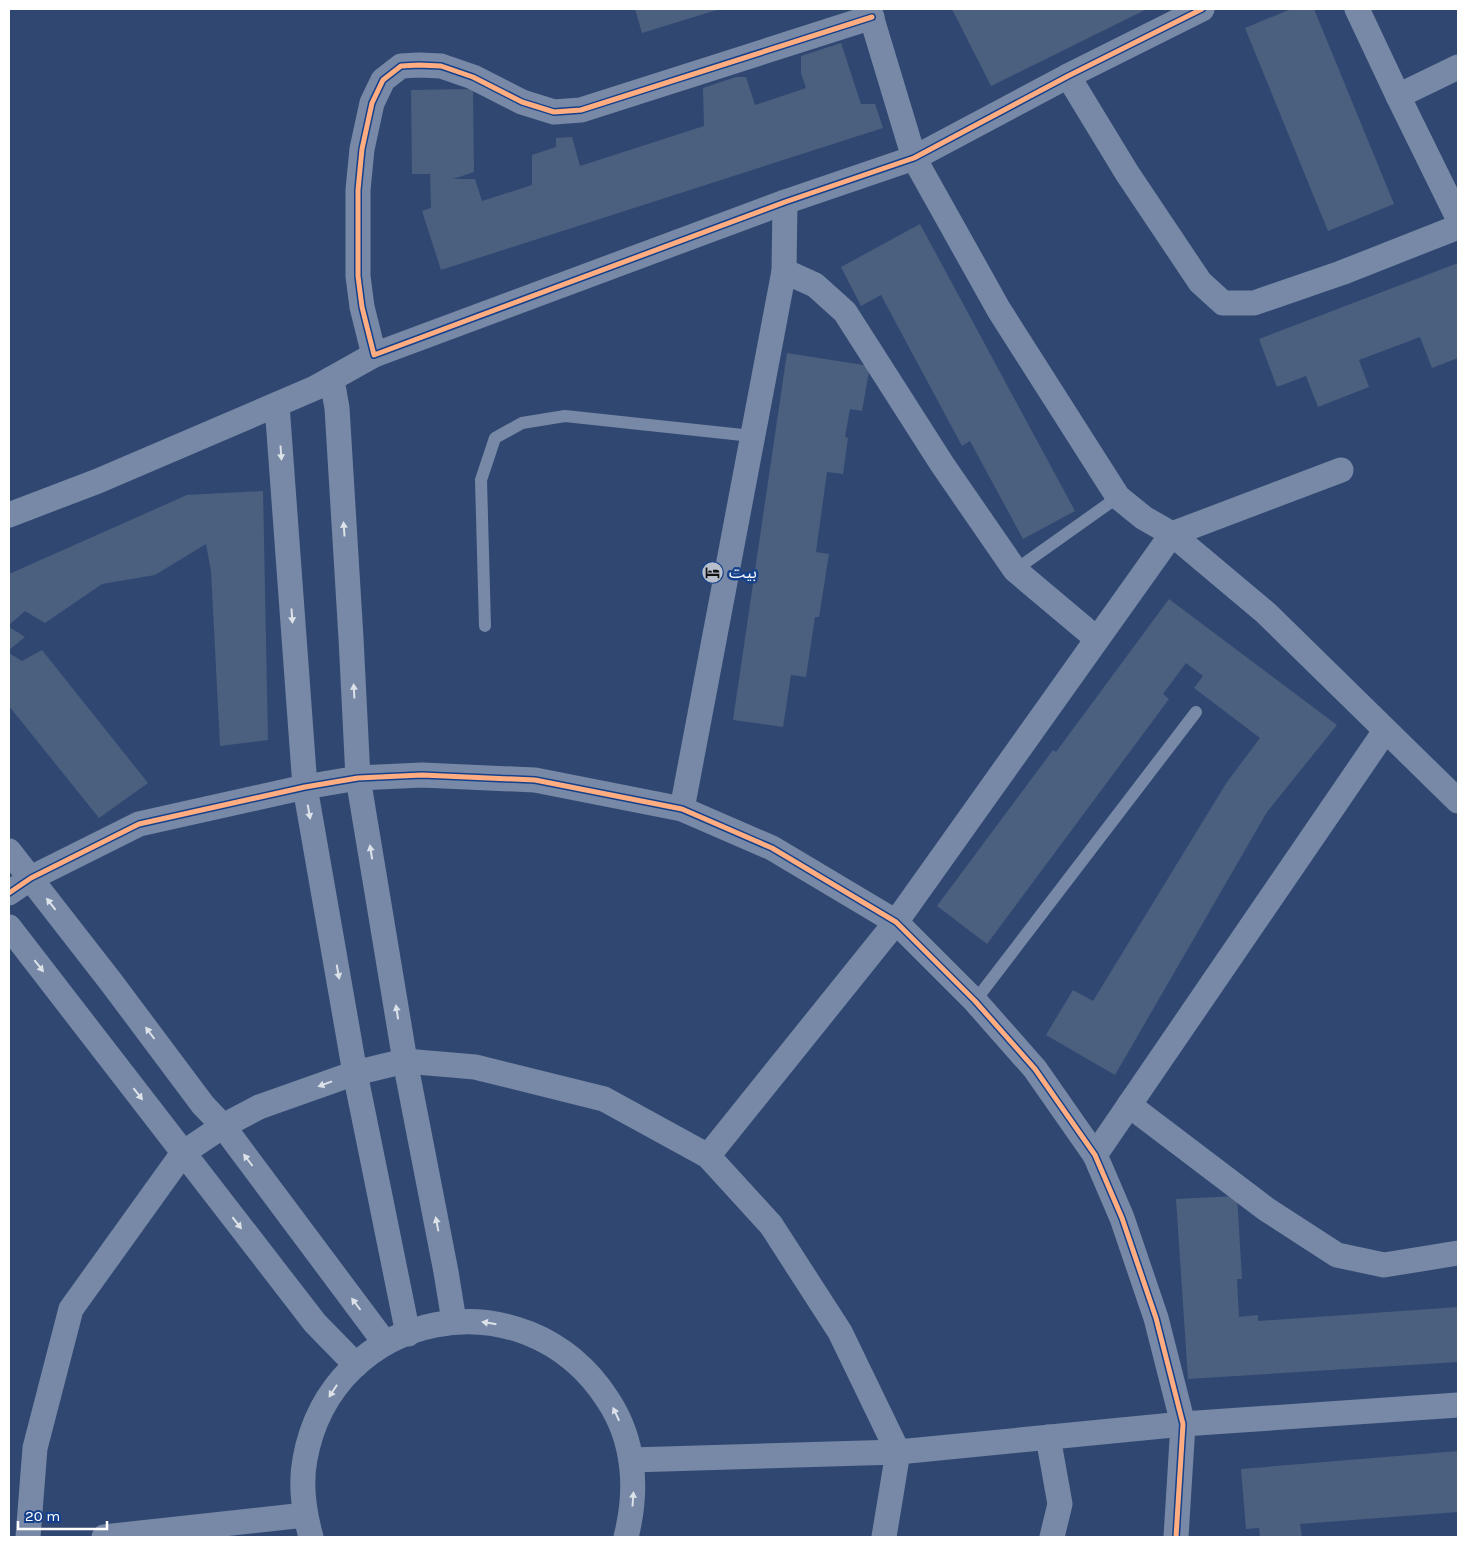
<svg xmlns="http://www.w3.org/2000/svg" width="1467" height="1546" font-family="Karla,'Noto Sans Arabic',sans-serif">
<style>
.building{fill:#4b5f7f}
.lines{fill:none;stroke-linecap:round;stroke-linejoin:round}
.lane{stroke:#7789a6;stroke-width:12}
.street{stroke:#7789a6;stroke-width:25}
.cycleway-casing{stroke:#15418c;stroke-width:8}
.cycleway{stroke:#ffac80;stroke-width:5}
.oneway{fill:#dde2e9}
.labels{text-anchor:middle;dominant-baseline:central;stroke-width:5;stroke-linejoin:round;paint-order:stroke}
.poi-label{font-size:16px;fill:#fff;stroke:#15418c;text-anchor:start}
</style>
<rect width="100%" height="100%" fill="#304871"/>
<g class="building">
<path d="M635 9H720L642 33Z"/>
<path d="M952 9H1147L991 86Z"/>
<path d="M1291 9H1314L1394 204 1328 231 1245 28Z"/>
<path d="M841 43 861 104H875L883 128 441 270 422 211 431 208 430 174H412L411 90 473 89 474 172 453 179H475L482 201 532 185V155L556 147V138L572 137 580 166 704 126 703 88 736 77H746L755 105 806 88 801 73V56Z"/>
<path d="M920 224 1075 511 1023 539 970 441 962 446 881 295 861 306 841 267Z"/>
<path d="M1458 263V358L1432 368 1420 337 1359 360 1369 387 1318 407 1306 376 1277 387 1259 339Z"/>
<path d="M787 353 870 366 862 411 850 409 845 437 848 438 843 474 827 472 816 552 829 554 819 617H815L806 677 791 675 783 727 733 720Z"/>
<path d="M263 491 268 740 220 746 211 571 206 544 155 575 102 584 45 623 25 611 9 625V574L187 495Z"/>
<path d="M1169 599 1337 725 1267 812 1115 1075 1046 1035 1073 990 1093 1001 1227 782 1260 738 1194 688 1203 676 1186 663 1163 694 1169 699 987 944 937 906 1053 750 1056 752Z"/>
<path d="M9 627 25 637 9 650Z"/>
<path d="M42 650 148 783 99 818 9 706V653L22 661Z"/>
<path d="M1237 1196 1242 1279H1237L1239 1317 1258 1315V1321L1458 1307V1362L1188 1379 1176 1199Z"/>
<path d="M1458 1451V1512L1300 1524 1302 1537H1260L1259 1528 1246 1529 1241 1469Z"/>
</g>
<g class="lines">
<g class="lane">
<path d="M1015 570 1118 497"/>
<path d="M485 626 481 480 495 438 522 423 565 416 752 436"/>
<path d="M975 1001 1196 712"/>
</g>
<g class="street">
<path d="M869 9 914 158 999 310 1118 497 1144 518 1172 534 1266 613 1458 801"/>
<path d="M1357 9 1398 96 1458 218"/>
<path d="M872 17 581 110 554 112 522 102 473 77 441 66 419 65 401 66 383 80 372 103 362 149 358 190V276L362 307 374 355 785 202 914 158 1068 76 1202 9"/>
<path d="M1068 76 1127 173 1200 282 1223 303H1254L1341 273 1458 227"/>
<path d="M1398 96 1458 67"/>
<path d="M784 271 815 285 845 312 942 464 1015 570 1097 639"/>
<path d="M332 380 337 408 351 638 358 778 405 1061 446 1272 454 1321"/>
<path d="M277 405 305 787 355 1073 408 1334"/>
<path d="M9 515 98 481 315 388 374 355"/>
<path d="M682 809 784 271 785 202"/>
<path d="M9 851 111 982 203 1105 223 1126 385 1343"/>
<path d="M9 893 31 878 139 824 305 787 358 778 422 775 535 780 682 809 772 848 896 922 975 1001 1035 1069 1095 1155 1122 1218 1156 1318 1183 1424 1176 1537"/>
<path d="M9 927 315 1323 356 1365"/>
<path d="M1129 1105 1266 1209 1337 1255 1384 1265 1458 1253"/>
<path d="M1095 1155 1385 731"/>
<path d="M708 1156 896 922 1172 534 1341 470"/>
<path d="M1048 1437 1060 1504 1052 1537"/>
<path d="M631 1460 898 1452 1183 1424 1458 1405"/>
<path d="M28 1537 35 1448 71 1309 183 1153 223 1126 259 1107 355 1073 405 1061 475 1067 604 1099 708 1156 771 1225 840 1332 898 1452 884 1537"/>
<path d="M104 1537 305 1515"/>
<path d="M311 1537C304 1512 300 1485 305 1459 332 1309 525 1271 608 1400 635 1441 638 1490 626 1537"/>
</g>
<defs>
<g id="cycleway">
<path d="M872 17 581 110 554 112 522 102 473 77 441 66 419 65 401 66 383 80 372 103 362 149 358 190V276L362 307 374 355 785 202 914 158 1068 76 1202 9"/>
<path d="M9 893 31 878 139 824 305 787 358 778 422 775 535 780 682 809 772 848 896 922 975 1001 1035 1069 1095 1155 1122 1218 1156 1318 1183 1424 1176 1537"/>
</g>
</defs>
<use href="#cycleway" class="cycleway-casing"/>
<use href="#cycleway" class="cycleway"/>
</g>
<defs><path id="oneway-solid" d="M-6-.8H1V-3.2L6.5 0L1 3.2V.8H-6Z" transform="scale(1.25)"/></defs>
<g class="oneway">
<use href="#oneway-solid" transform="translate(281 453) rotate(86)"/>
<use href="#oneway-solid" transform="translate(344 529) rotate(-94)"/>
<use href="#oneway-solid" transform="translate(292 616) rotate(86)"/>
<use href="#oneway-solid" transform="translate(354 691) rotate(-93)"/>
<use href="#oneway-solid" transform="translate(309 812) rotate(80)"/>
<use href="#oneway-solid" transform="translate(371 852) rotate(-99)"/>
<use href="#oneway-solid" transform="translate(51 904) rotate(-128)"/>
<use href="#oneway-solid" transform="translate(39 966) rotate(52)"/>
<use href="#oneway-solid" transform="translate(338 972) rotate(80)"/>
<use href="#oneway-solid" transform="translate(397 1012) rotate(-99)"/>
<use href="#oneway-solid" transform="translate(150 1033) rotate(-127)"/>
<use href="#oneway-solid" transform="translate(325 1084) rotate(160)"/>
<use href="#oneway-solid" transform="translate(138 1094) rotate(52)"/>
<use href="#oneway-solid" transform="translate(248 1160) rotate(-127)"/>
<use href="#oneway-solid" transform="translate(237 1223) rotate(52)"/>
<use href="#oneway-solid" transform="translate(437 1224) rotate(-101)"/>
<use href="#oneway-solid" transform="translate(356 1304) rotate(-127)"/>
<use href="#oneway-solid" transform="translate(489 1323) rotate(-171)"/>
<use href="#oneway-solid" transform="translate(333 1391) rotate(123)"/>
<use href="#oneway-solid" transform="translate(616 1414) rotate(-115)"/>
<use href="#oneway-solid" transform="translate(633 1499) rotate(-86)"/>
</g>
<defs>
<symbol id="hotel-disc" viewBox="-11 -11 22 22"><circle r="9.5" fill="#b7bfcd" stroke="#15418c"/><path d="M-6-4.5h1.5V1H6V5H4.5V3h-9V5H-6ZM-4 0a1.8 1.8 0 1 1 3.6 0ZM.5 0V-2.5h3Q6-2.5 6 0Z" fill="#111"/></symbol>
</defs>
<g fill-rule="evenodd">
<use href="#hotel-disc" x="700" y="560" width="25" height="25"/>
</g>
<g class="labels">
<g class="poi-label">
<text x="729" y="572">بيت</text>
</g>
</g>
<rect width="1467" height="1546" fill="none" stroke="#ffffff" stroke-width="20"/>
<path d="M18 1521v8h89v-8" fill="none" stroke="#ffffff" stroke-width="2.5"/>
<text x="25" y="1521" font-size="15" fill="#ffffff" stroke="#15418c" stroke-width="4" paint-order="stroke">20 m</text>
</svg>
